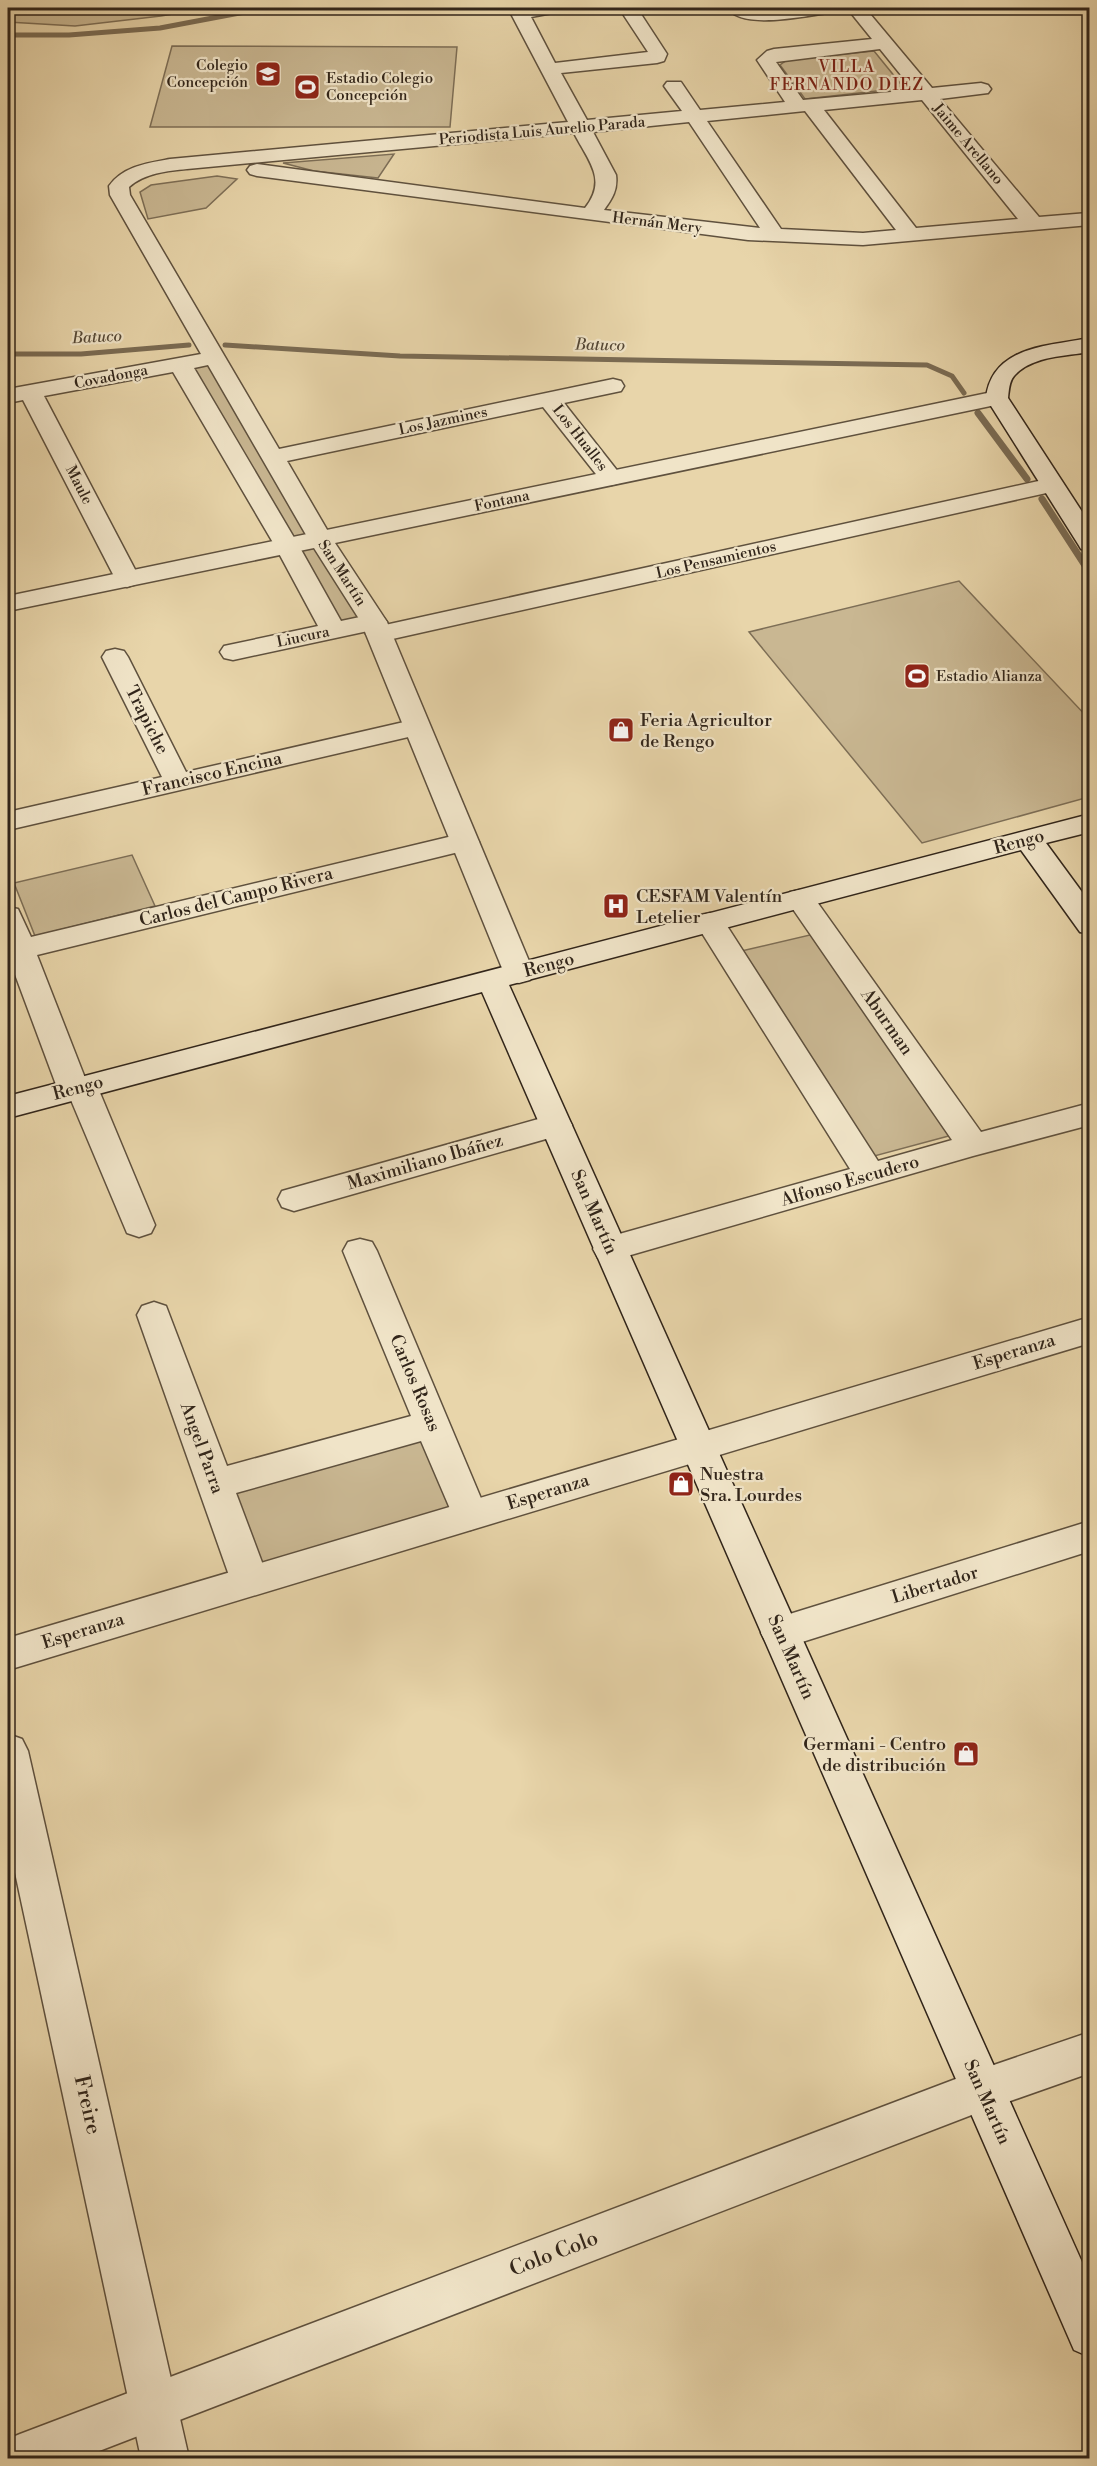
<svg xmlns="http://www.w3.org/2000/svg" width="1097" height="2466" font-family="'Libre Bodoni',serif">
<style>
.green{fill:#c9b792;stroke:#7d6e56;stroke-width:1.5}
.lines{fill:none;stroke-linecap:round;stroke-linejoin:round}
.stream-far1{stroke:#7a6b53;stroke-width:5}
.stream{stroke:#7a6b53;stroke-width:7}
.minor-casing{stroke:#5f513e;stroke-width:3}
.tertiary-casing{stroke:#5f513e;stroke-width:3}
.secondary-casing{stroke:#31251a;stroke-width:3}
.minor{fill:#f0e4c8;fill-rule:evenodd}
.tertiary{fill:#f0e4c8;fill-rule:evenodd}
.secondary{fill:#f0e4c8;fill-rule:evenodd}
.labels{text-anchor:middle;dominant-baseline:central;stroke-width:4.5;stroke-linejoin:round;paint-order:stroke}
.far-poi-label{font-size:15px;fill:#31251a;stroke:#f0e4c8;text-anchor:start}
.far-street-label{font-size:15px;fill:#31251a;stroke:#f0e4c8}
.far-neighbourhood-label{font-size:16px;letter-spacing:1.5px;fill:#7a1f14;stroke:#f0e4c8}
.far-water-label{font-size:16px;font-style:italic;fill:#554836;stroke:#f0e4c8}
.street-label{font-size:18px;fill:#31251a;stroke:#f0e4c8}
.poi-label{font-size:18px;fill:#31251a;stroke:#f0e4c8;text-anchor:start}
.near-street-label{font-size:21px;fill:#31251a;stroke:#f0e4c8}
</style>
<rect width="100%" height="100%" fill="#e8d5aa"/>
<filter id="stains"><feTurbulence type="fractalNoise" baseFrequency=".00333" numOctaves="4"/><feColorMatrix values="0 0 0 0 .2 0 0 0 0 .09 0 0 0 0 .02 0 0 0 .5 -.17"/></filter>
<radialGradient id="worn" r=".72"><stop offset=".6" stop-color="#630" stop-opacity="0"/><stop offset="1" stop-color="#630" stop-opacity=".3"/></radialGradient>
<g class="green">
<path d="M8 8H209L161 16 75 26 8 22Z"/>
<path d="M172 46 457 47 450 127H150Z"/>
<path d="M874 51 904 88 805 99 780 65 787 60Z"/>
<path d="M394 154 378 178 314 171 283 163Z"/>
<path d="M217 176 237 179 206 208 148 219 140 192 151 185Z"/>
<path d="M207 363 364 619 338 624 188 367Z"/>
<path d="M959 581 1089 719V797L922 843 749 632Z"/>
<path d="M132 855 155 906 35 936 14 883Z"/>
<path d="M814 934 956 1134 867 1158 737 952Z"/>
<path d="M426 1431 462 1511 253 1574 225 1487Z"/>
</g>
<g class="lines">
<g class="stream-far1">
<path d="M8 35H69L160 28 266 8"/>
<path d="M225 345 400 356 927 365 952 376 964 393"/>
<path d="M8 354H81L189 345"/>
</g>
<g class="stream">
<path d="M978 413 1027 479"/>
<path d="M1042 499 1090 573"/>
</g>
<defs>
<g id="minor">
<path d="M508 8H561L558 12 531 17 555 63 648 52 619 8H637L667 54 664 61 657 63 561 73 587 120 682 111 664 86 667 82H681L700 110 785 102 757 60 767 51 774 49 872 39 847 8H865L932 88 981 83 988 85 991 89 988 93 940 99 1039 217 1088 213 1090 225 863 245 748 240 257 176 250 174 247 170 250 166 257 164 585 208C608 179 588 161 574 133L187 169C167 171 145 173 129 187L130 195 279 449 613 379 621 381 624 386 621 391 564 403 623 478 619 483 611 485 603 483 543 407 287 461 333 540 330 545 321 547 312 545 309 540 208 365 194 368 299 546 341 621 374 614 383 617 387 622 385 625 1052 478 1060 480 1064 485 1060 490 379 642 370 639 366 634 368 631 233 660 224 658 220 652 224 646 318 626 275 546 173 372 44 396 140 579 136 584 127 587 118 584 23 400 8 403V389L201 354 110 195 109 186C123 166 148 163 170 159L568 122ZM880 49 913 90 803 100 776 62ZM922 100 1018 219 916 228 824 110ZM805 111 896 230 863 233 781 229 707 121ZM689 122 760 228 604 210C612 199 618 190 616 175L593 132Z"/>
<path d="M727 8H837L834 12 828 13C804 16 742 30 727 8Z"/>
<path d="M115 649 124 651 128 657 186 772 417 719 426 721 430 727 426 733 417 735 8 830V812L162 777 102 657 106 651Z"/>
<path d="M465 833 475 836 479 842 475 848 37 955 85 1078 93 1080 98 1088 155 1225 151 1233 139 1237 127 1233 71 1100 63 1098 58 1090 10 961 8 962V907L18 909 31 937Z"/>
<path d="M800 890 810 892 981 1132 1090 1103V1125L973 1156 610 1261 598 1258 593 1249 598 1240 850 1169 695 922 700 915 710 913 720 915 878 1161 952 1140 786 899 790 892Z"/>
<path d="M556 1114 567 1117 572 1125 567 1133 294 1211 282 1207 278 1199 282 1191Z"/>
<path d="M360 1239 372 1242 377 1251 488 1515 483 1525 470 1530 457 1525 421 1441 236 1493 269 1581 263 1592 250 1596 237 1592 231 1581 137 1315 142 1306 154 1302 166 1306 227 1466 411 1416 343 1251 348 1242Z"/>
<path d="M1090 1521V1551L780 1649 767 1644 761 1633 767 1622 780 1617Z"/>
<path d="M8 1734 22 1739 28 1751 189 2458H141L8 1840Z"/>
</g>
<g id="tertiary">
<path d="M997 391 1005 393 1008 398 1005 403 335 543 387 622 534 973 530 980 519 983 508 980 504 973 361 622 314 548 8 611V596Z"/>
<path d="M1090 1317V1343L8 1670V1638Z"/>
<path d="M1090 2032V2073L982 2111 81 2458H8V2439L20 2434 982 2069Z"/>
</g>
<g id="secondary">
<path d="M1090 338V352C1066 356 1031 356 1014 376 1009 382 1009 390 1008 398L1090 524V551L1081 549 1078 544 986 398C992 346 1048 346 1090 338Z"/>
<path d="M1090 814V832L1046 843 1090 903V934L1080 932 1021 850 509 985 1090 2280V2357L1074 2350 482 992 8 1118V1096Z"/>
</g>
</defs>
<use href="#minor" class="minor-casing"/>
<use href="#tertiary" class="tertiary-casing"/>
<use href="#secondary" class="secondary-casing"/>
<use href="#minor" class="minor"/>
<use href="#tertiary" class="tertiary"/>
<use href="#secondary" class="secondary"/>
</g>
<defs>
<symbol id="school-square" viewBox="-11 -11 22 22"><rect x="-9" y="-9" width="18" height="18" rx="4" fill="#8f2418" stroke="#f0e4c8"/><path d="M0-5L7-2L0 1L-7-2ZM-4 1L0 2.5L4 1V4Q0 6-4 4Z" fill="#fff"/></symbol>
<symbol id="stadium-square" viewBox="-11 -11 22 22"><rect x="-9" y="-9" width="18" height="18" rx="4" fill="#8f2418" stroke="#f0e4c8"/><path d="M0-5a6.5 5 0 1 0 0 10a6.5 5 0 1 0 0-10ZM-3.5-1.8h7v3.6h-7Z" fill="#fff"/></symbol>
<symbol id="shop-square" viewBox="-11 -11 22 22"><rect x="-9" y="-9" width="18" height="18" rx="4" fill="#8f2418" stroke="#f0e4c8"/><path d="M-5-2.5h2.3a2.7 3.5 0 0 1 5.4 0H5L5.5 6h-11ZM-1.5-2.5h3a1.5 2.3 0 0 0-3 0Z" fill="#fff"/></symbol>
<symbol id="hospital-square" viewBox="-11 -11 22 22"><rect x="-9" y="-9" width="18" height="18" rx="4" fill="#8f2418" stroke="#f0e4c8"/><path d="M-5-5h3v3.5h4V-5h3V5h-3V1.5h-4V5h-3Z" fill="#fff"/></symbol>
</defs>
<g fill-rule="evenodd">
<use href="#school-square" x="253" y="59" width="30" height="30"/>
<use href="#stadium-square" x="292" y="72" width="30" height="30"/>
<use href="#stadium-square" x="902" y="661" width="30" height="30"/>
<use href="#shop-square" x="606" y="715" width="30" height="30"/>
<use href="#hospital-square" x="601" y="891" width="30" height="30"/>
<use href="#shop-square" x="666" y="1469" width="30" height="30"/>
<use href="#shop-square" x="951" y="1739" width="30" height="30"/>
</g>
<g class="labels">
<g class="far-poi-label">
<text x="248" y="65" text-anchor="end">Colegio<tspan x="248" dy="17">Concepción</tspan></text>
<text x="326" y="78">Estadio Colegio<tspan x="326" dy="17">Concepción</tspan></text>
<text x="936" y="676">Estadio Alianza</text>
</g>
<g class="far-street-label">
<text transform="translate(542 131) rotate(-5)">Periodista Luis Aurelio Parada</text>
<text transform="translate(968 144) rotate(50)">Jaime Arellano</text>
<text transform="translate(657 223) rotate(7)">Hernán Mery</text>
<text transform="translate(111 377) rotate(-11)">Covadonga</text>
<text transform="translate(443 421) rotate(-12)">Los Jazmines</text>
<text transform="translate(580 438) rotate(52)">Los Hualles</text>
<text transform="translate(79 485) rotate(63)">Maule</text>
<text transform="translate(502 501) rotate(-12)">Fontana</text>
<text transform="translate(716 560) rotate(-13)">Los Pensamientos</text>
<text transform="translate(342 573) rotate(57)">San Martín</text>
<text transform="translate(303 637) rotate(-12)">Liucura</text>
</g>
<g class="far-neighbourhood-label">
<text x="847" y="67">VILLA<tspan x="847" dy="18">FERNANDO DIEZ</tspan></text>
</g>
<g class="far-water-label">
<text transform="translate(97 337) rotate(-3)">Batuco</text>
<text transform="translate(600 345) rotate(1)">Batuco</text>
</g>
<g class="street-label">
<text transform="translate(147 720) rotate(63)">Trapiche</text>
<text transform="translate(212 774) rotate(-13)">Francisco Encina</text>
<text transform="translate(1019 842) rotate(-15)">Rengo</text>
<text transform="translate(236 897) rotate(-14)">Carlos del Campo Rivera</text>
<text transform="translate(549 965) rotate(-15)">Rengo</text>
<text transform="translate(887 1022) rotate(55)">Aburman</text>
<text transform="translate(78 1088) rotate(-15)">Rengo</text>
<text transform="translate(425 1162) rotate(-16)">Maximiliano Ibáñez</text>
<text transform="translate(850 1181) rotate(-16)">Alfonso Escudero</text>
<text transform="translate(594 1212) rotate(66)">San Martín</text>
<text transform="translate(1014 1352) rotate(-17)">Esperanza</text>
<text transform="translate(415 1383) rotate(67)">Carlos Rosas</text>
<text transform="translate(202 1448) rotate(70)">Angel Parra</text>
<text transform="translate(548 1492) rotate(-17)">Esperanza</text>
<text transform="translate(935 1585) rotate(-17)">Libertador</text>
<text transform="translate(83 1631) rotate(-17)">Esperanza</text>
<text transform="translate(791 1657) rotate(66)">San Martín</text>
<text transform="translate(987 2102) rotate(66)">San Martín</text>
</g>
<g class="poi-label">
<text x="640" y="720">Feria Agricultor<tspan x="640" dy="21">de Rengo</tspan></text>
<text x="636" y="896">CESFAM Valentín<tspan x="636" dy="21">Letelier</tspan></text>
<text x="700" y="1474">Nuestra<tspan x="700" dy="21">Sra. Lourdes</tspan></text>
<text x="946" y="1744" text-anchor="end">Germani - Centro<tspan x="946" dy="21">de distribución</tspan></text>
</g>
<g class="near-street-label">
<text transform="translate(87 2105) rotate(77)">Freire</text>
<text transform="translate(554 2254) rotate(-21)">Colo Colo</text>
</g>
</g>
<rect width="1097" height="2466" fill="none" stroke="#e8d5aa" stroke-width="30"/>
<rect x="9" y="9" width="1079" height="2448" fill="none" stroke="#31251a" stroke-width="3"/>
<rect x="15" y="15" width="1067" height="2436" fill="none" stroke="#31251a" stroke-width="1.5"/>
<rect width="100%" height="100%" filter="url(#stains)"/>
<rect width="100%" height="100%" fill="url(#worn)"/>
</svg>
